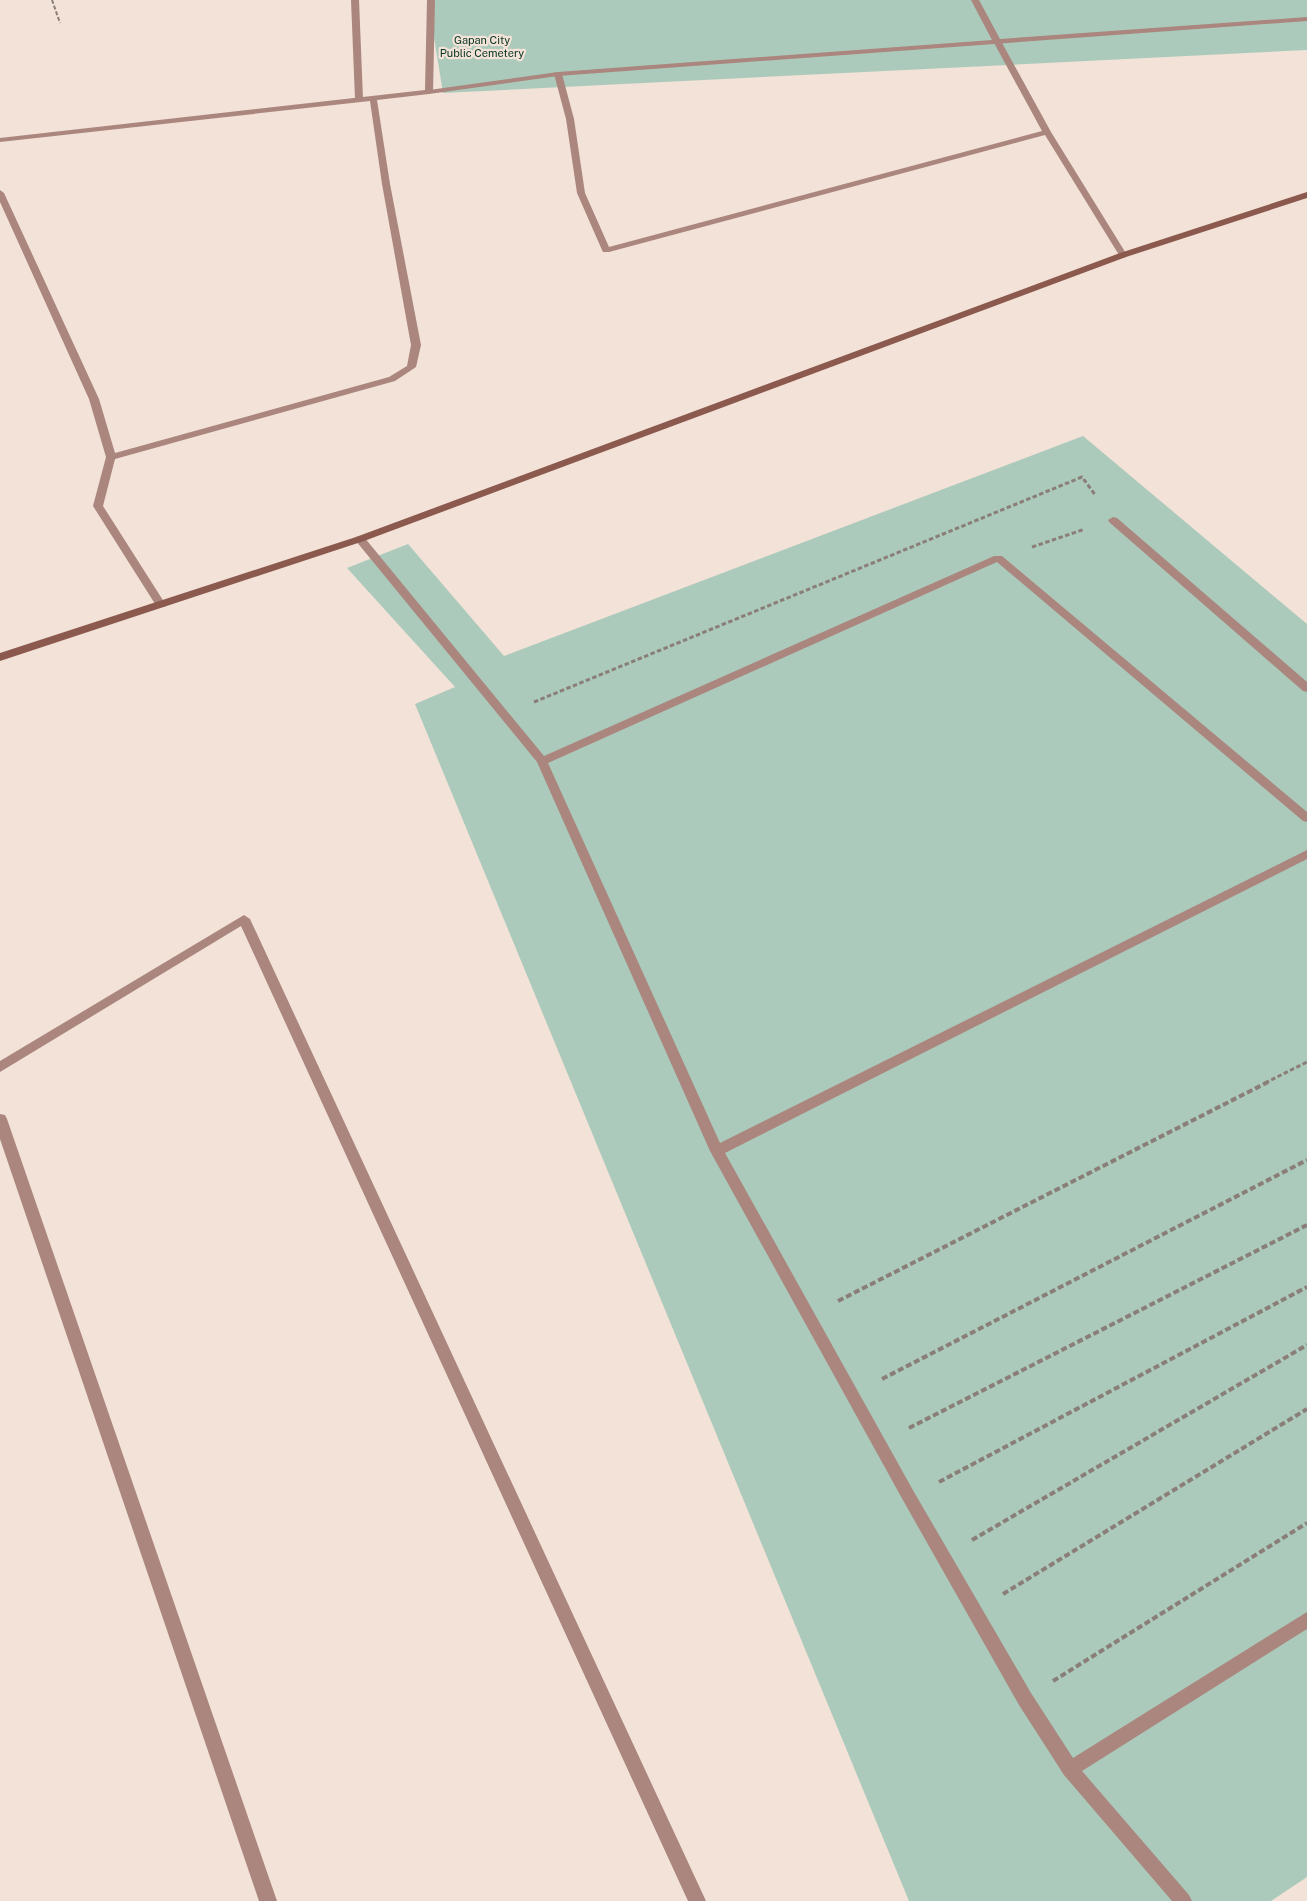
<svg xmlns="http://www.w3.org/2000/svg" width="1307" height="1901" font-family="'Public Sans',sans-serif">
<style>
.green{fill:#accabb}
.lines{fill:none;stroke-linecap:round;stroke-linejoin:round}
.path-far2{stroke:#8a7f78;stroke-width:2;stroke-dasharray:4 2;stroke-linecap:butt}
.path-far1{stroke:#8a7f78;stroke-width:3;stroke-dasharray:4.5 2.5;stroke-linecap:butt}
.path{stroke:#8a7f78;stroke-width:4;stroke-dasharray:6 3;stroke-linecap:butt}
.service{fill:#aa867e;fill-rule:evenodd}
.minor{fill:#aa867e;fill-rule:evenodd}
.secondary{fill:#8b594d;fill-rule:evenodd}
.labels{text-anchor:middle;dominant-baseline:central;stroke-width:4.5;stroke-linejoin:round;paint-order:stroke}
.far-park-label{font-size:11px;fill:#063422;stroke:#f2e2d7}
</style>
<rect width="100%" height="100%" fill="#f2e2d7"/>
<g class="green">
<path d="M428 0H1307V50L443 93Z"/>
<path d="M1083 436 1307 624V1877L1271 1901H909L415 704 455 687 347 568 408 544 504 656Z"/>
</g>
<g class="lines">
<path class="path-far2" d="M52 0 60 23"/>
<g class="path-far1">
<path d="M1032 547 1085 529"/>
<path d="M534 702 1082 477 1096 496"/>
<path d="M1265 1083 1307 1062"/>
</g>
<g class="path">
<path d="M838 1301 1268 1082"/>
<path d="M882 1379 1307 1160"/>
<path d="M909 1428 1307 1225"/>
<path d="M939 1482 1307 1287"/>
<path d="M972 1540 1307 1345"/>
<path d="M1003 1594 1307 1409"/>
<path d="M1053 1681 1307 1523"/>
</g>
<g class="service">
<path d="M351 0H359L363 99 359 101 355 99Z"/>
<path d="M971 0H979L1000 39 1307 17V21L558 76 429 94 425 92 429 90 558 72 992 40Z"/>
<path d="M1113 517 1117 518 1307 682V692L1303 691 1109 522 1108 520Z"/>
</g>
<g class="minor">
<path d="M427 0H435L433 92 429 94 377 100 390 184 421 345 416 367 395 381 115 459 103 506 166 605 165 607H157L93 506 106 457 89 399 0 202V190L4 193 99 399 115 453 389 377 407 366 411 345 382 184 370 101 0 142V138L425 90Z"/>
<path d="M994 39 1001 41 1051 132 1127 255 1126 257 1123 258 1119 255 1045 135 609 252H603L602 250 577 193 566 119 554 74 555 72 562 74 574 119 585 193 609 247 1042 131 993 41Z"/>
<path d="M360 536 364 537 544 756 994 556H1002L1307 812V822L1303 821 997 562 548 763 720 1143 1307 850V859L725 1153 914 1492 1031 1693 1073 1758 1307 1612V1629L1082 1771 1189 1895 1192 1901H1172L1064 1775 1019 1705 904 1502 710 1151 537 762 356 541 355 539 356 537Z"/>
<path d="M244 915 250 919 706 1901H688L241 926 0 1072V1061Z"/>
<path d="M0 1114 5 1115 7 1119 277 1901H259L0 1139Z"/>
</g>
<path class="secondary" d="M1307 192V198L1126 257 364 541 0 661V653L356 537 1120 253Z"/>
</g>
<g class="labels">
<g class="far-park-label">
<text x="482" y="40">Gapan City<tspan x="482" dy="13">Public Cemetery</tspan></text>
</g>
</g>
</svg>
